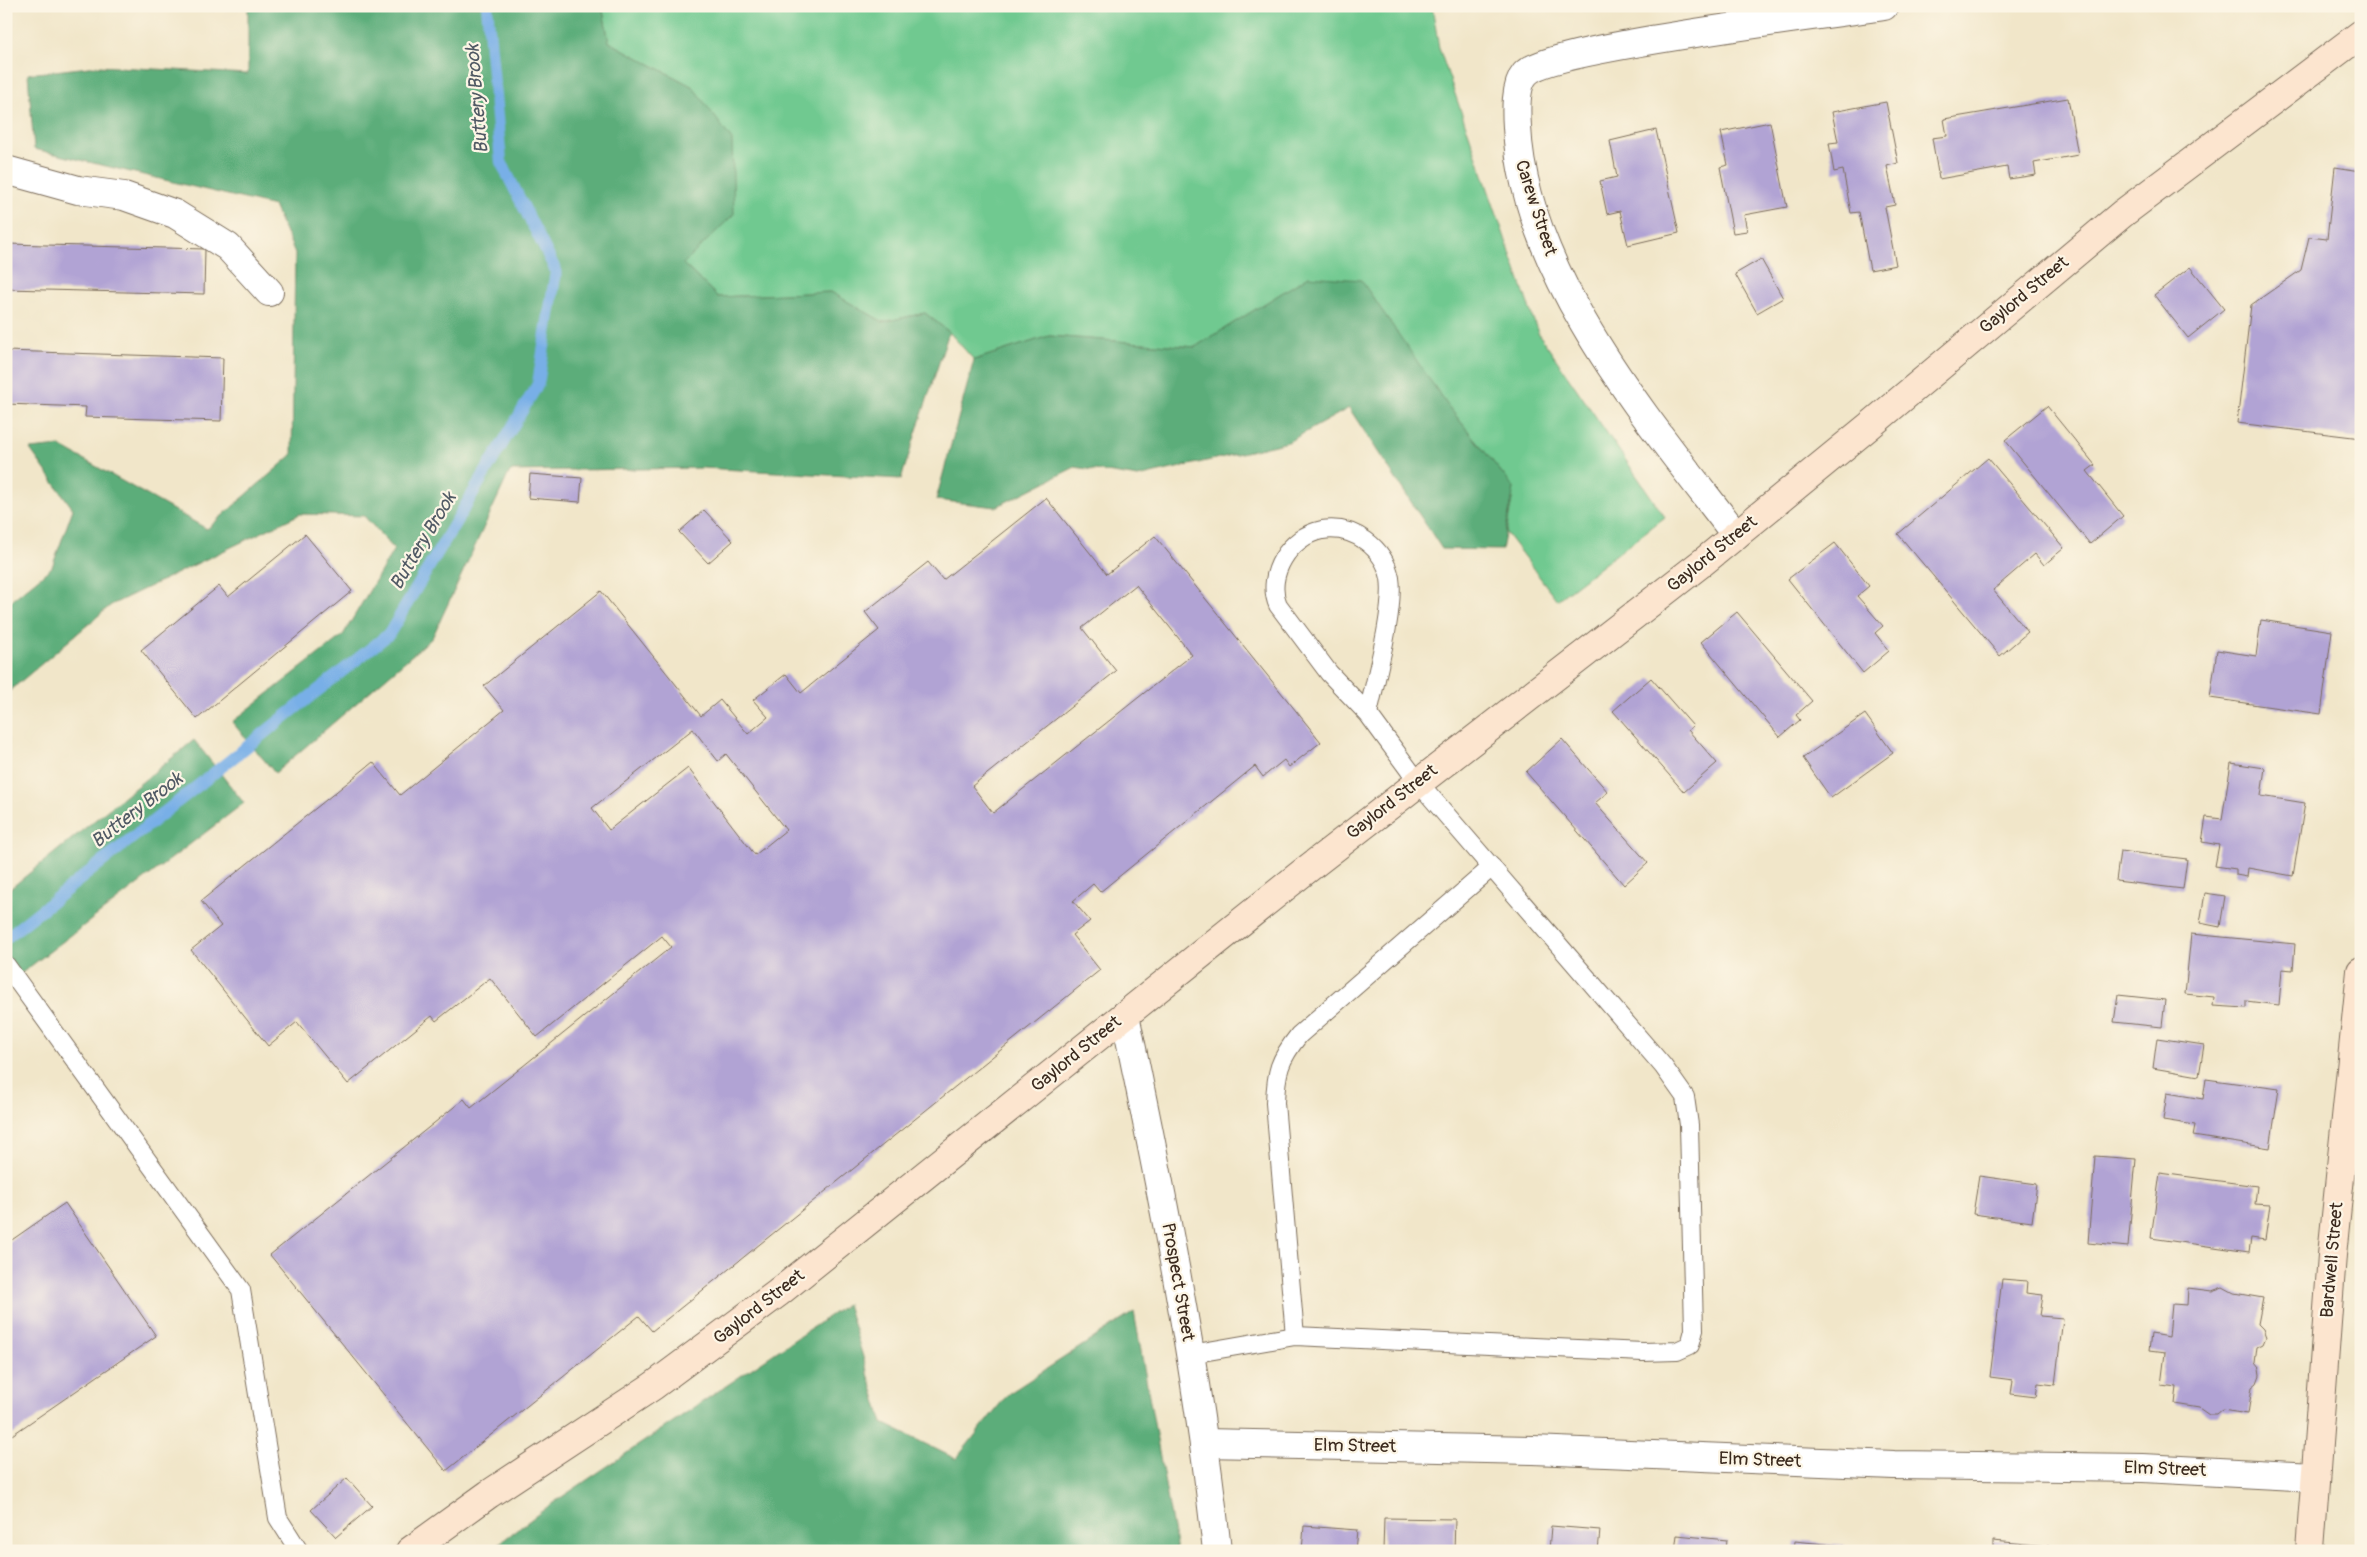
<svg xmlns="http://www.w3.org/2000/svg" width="2367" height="1557" font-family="Pangolin,sans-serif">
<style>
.green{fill:#70c990;stroke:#567a57}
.forest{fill:#5cad7a;stroke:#4c6c4c}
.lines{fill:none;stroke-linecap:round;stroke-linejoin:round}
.stream{stroke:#78afe7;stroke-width:12}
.building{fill:#b1a3d4;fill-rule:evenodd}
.lane-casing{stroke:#7b6c5a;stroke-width:20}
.street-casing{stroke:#7b6c5a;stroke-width:30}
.secondary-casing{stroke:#7b6c5a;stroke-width:30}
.lane{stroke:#fff;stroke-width:18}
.street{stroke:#fff;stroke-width:28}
.secondary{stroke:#fce5cf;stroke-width:28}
.labels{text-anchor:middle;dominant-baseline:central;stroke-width:4.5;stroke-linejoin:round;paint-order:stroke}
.street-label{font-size:18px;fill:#3b2a1e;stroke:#fcf5e5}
.water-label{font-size:19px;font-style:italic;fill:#505964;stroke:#fcf5e5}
</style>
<rect width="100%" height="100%" fill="#fcf5e5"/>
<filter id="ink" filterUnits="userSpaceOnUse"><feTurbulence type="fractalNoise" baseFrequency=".02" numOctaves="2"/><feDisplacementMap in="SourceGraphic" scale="10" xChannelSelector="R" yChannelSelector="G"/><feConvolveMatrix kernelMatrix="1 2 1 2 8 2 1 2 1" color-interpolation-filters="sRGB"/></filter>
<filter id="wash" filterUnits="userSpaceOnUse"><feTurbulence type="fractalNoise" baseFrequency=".0096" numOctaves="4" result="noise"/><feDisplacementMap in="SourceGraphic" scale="20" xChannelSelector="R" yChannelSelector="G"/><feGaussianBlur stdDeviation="1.12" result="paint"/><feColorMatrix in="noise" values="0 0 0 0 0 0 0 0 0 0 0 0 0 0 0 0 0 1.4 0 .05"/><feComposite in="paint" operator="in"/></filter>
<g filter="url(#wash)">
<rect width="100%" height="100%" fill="#f1e6c9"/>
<path class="green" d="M602 6H1432L1439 48 1538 333 1665 517 1557 600 1506 533 1514 488 1448 406 1309 276 1195 347 1049 336 974 360 949 332 925 313 883 322 831 292 718 297 682 263 734 214 693 87 609 42Z"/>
<g class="forest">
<path d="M248 6H602L609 42 693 87 732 140 734 214 683 264 718 297 831 292 883 322 925 313 949 332 901 479 703 468 510 471 432 638 275 773 232 722 343 635 394 549 364 516 300 514 111 605 6 694V605L52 567 73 509 30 449 60 446 207 529 292 455 295 253 274 206 34 149 28 74 98 66 248 74Z"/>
<path d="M1309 276 1361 280 1448 406 1514 488 1502 550 1442 549 1349 408 1288 442 1138 477 1075 467 996 507 936 500 974 360 1049 336 1195 347Z"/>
<path d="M194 740 244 803 6 985V892Z"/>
<path d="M847 1304 883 1423 956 1459 1008 1394 1134 1312 1177 1551H489L550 1505Z"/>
</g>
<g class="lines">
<path class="stream" d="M6 938 389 634 538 384 556 271 501 162 487 6"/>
</g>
<g id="blocks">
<g class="building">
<path d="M2068 98 2078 155 2034 163 2036 175 2009 179 2007 167 1939 179 1932 138 1947 136 1944 119Z"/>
<path d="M1886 102 1898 163 1887 166 1895 205 1885 207 1896 265 1870 270 1859 212 1851 213 1843 170 1834 172 1829 143 1838 142 1832 112Z"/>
<path d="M1770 122 1787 207 1744 215 1747 231 1733 233 1720 167 1728 165 1721 132Z"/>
<path d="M1656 130 1679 233 1628 245 1620 211 1607 214 1600 181 1617 177 1610 141Z"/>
<path d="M2335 167 2361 171V438L2237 423 2251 305 2301 270 2309 237 2327 239Z"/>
<path d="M6 244 205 249 204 294 6 289Z"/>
<path d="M1761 259 1783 298 1757 313 1735 274Z"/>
<path d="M2190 267 2224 309 2188 338 2154 295Z"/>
<path d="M6 351 223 358 221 421 85 417 86 407 6 404Z"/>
<path d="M2047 406 2095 465 2087 471 2123 516 2090 544 2005 440Z"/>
<path d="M1988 458 2064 548 2044 565 2035 554 1993 590 2028 632 2000 656 1898 534Z"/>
<path d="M530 474 582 478 580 502 528 498Z"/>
<path d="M1046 498 1107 574 1155 536 1321 742 1289 767 1284 760 1263 777 1255 766 1100 892 1093 884 1073 901 1090 921 1072 935 1100 970 652 1331 639 1316 446 1471 270 1255 464 1099 471 1108 671 947 662 936 537 1037 490 978 436 1021 432 1016 348 1084 297 1022 268 1046 191 950 221 926 201 901 373 762 400 795 504 710 484 686 601 591 701 716 720 700 748 734 768 717 753 700 786 674 801 693 879 630 865 612 928 562 943 580ZM1136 585 1192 655 993 813 972 786 1116 671 1082 628ZM693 729 718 761 726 754 786 830 755 855 688 768 609 830 592 808Z"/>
<path d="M704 510 733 541 708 563 679 532Z"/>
<path d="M305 534 352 591 197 719 141 650 219 586 228 597Z"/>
<path d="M1835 543 1869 586 1857 596 1883 626 1875 633 1889 651 1863 673 1788 579Z"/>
<path d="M1737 612 1812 701 1796 715 1800 720 1780 737 1701 642Z"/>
<path d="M2261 620 2332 631 2321 714 2210 698 2217 650 2256 656Z"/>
<path d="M1651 678 1693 726 1688 730 1717 763 1684 792 1613 711Z"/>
<path d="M1865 714 1893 753 1831 798 1803 758Z"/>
<path d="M1562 739 1608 792 1595 803 1648 863 1624 885 1526 772Z"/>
<path d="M2231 763 2265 768 2261 796 2305 803 2293 876 2248 868 2247 877 2236 875V869L2215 866 2219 845 2202 842 2206 817 2222 819Z"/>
<path d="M2120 851 2187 859 2183 889 2116 881Z"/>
<path d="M2205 893 2225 896 2220 927 2200 923Z"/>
<path d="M2191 934 2295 944 2293 970 2282 969 2279 1005 2246 1001V1008L2213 1006 2214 997 2185 994Z"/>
<path d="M2118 995 2165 1000 2162 1027 2114 1022Z"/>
<path d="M2157 1038 2204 1045 2199 1076 2153 1068Z"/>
<path d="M2206 1079 2279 1089 2270 1148 2193 1136 2195 1125 2163 1120 2167 1093 2203 1099Z"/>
<path d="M2095 1156 2136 1159 2128 1247 2088 1243Z"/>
<path d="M2160 1173 2257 1186 2255 1204 2270 1205 2265 1240 2251 1238 2249 1252 2151 1238Z"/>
<path d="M1979 1176 2037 1184 2032 1222 1973 1214Z"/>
<path d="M65 1203 156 1336 12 1435 6 1427V1244Z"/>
<path d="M2002 1279 2027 1281 2026 1293 2043 1295 2040 1316 2063 1318 2055 1385 2038 1383 2036 1397 2011 1394 2013 1380 1990 1377Z"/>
<path d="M2223 1287 2234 1293 2263 1298 2258 1324 2263 1329 2266 1337 2263 1344 2257 1347 2255 1363 2259 1368 2260 1375 2257 1383 2252 1387 2248 1414 2222 1410 2216 1415H2209L2199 1408 2175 1404 2177 1387 2161 1385 2165 1353 2149 1351 2151 1334 2169 1337 2172 1304 2187 1305 2188 1288 2212 1291Z"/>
<path d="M347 1478 372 1506 336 1537 311 1510Z"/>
<path d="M1384 1518 1455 1519 1454 1551H1383Z"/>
<path d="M1304 1526 1357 1530 1355 1551H1302Z"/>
<path d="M1551 1526 1600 1530 1598 1551H1549Z"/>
<path d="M1677 1535 1727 1540 1726 1551H1675Z"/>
<path d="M1795 1541 1844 1546 1843 1551H1794Z"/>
<path d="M1993 1541 2049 1546V1551H1993Z"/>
</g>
</g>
</g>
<g filter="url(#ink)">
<use href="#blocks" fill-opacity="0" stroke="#7b6c5a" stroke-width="1"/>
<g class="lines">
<defs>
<g id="lane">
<path d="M6 965 241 1290 278 1518 299 1551"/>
<path d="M1295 1336 1275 1103C1276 1072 1279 1060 1299 1035L1492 867"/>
<path d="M1191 1354 1295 1336 1643 1352 1677 1351 1690 1345 1694 1330 1689 1125 1685 1097 1663 1066 1418 782 1368 714 1329 673 1278 605C1265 575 1290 536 1322 530 1354 525 1384 548 1390 578 1395 610 1375 680 1368 714"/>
</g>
<g id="street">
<path d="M6 170 78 190 124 196 175 214 228 247 269 292"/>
<path d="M1736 535C1649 421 1524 276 1517 127 1516 112 1515 86 1525 74 1546 48 1832 14 1884 6"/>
<path d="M1125 1015C1162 1193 1198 1370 1217 1551"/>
<path d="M1204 1443 1533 1450 1894 1465 2143 1468 2315 1477"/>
</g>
<g id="secondary">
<path d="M410 1551 489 1494 653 1386 778 1293 1301 874 1703 562 1868 427 2122 214 2361 34"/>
<path d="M2310 1551 2332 1255 2361 971"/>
</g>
</defs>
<use href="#lane" class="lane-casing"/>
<use href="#street" class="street-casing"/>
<use href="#secondary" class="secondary-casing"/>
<use href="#lane" class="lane"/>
<use href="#street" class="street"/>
<use href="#secondary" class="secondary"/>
</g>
</g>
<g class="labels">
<g class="street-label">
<text transform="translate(1536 208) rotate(72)">Carew Street</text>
<text transform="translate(2024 295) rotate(-40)">Gaylord Street</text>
<text transform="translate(1712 554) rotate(-39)">Gaylord Street</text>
<text transform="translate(1392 802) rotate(-38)">Gaylord Street</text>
<text transform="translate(1076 1054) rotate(-39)">Gaylord Street</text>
<text transform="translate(2332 1260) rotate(-85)">Bardwell Street</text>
<text transform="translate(1178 1282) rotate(80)">Prospect Street</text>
<text transform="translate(759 1307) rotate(-38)">Gaylord Street</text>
<text transform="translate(1355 1446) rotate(1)">Elm Street</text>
<text transform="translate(1760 1460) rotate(2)">Elm Street</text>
<text transform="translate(2165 1469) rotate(2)">Elm Street</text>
</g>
<g class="water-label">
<text transform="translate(477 99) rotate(-95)">Buttery Brook</text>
<text transform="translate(423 541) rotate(-59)">Buttery Brook</text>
<text transform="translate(137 810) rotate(-38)">Buttery Brook</text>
</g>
</g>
<rect width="2367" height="1557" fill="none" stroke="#fcf5e5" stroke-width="25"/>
</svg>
